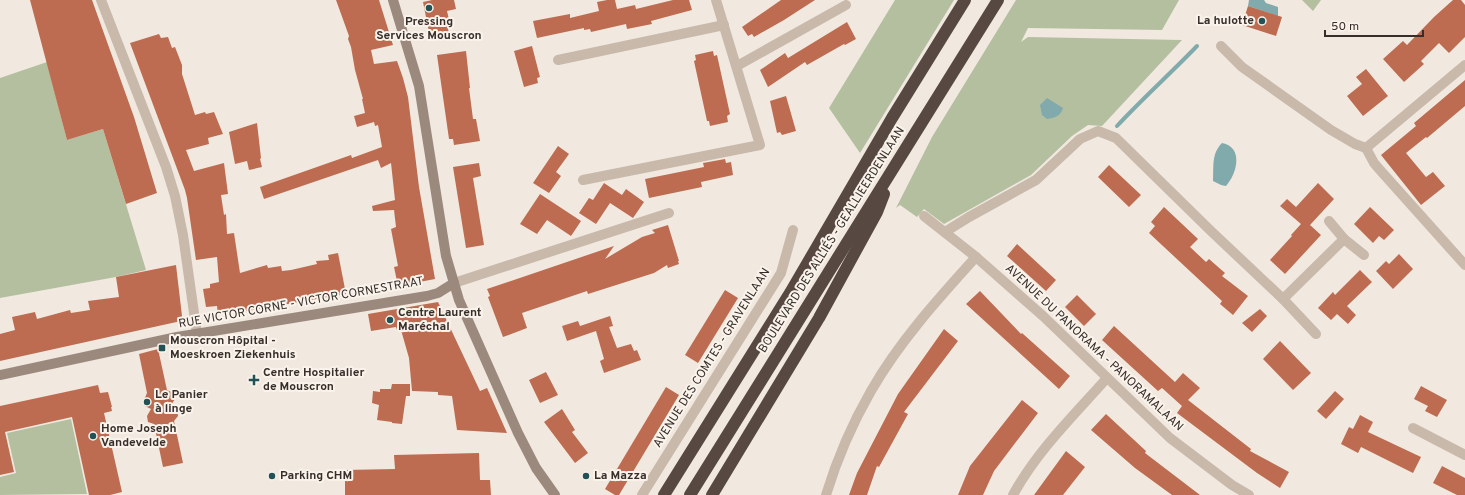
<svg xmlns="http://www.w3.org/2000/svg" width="1465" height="495" font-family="Overpass,sans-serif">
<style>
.green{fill:#b4bfa0}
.water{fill:#80aaac}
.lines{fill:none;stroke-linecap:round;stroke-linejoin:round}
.stream{stroke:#80aaac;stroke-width:4}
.building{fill:#bd6c51}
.street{stroke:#c9b9ab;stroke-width:10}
.secondary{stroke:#9c897d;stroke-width:10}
.highway{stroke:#574942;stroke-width:12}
.poi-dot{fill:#225256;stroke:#f9f3eb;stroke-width:1.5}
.labels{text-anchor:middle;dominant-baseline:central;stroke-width:4;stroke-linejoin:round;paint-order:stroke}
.poi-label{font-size:12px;font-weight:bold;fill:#372e2a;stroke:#f9f3eb;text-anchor:start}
.street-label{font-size:12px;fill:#372e2a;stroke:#f9f3eb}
</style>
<rect width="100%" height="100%" fill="#f1e9df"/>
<g class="green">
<path d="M895 0H954L860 153 829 108Z"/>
<path d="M1016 0H1179L1162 30 1028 28 1021 42 1028 37 1182 40 1102 126 1088 125 1072 136 1031 175 944 224 924 209 917 217 900 205 896 208 932 137Z"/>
<path d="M1302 0H1321L1313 11Z"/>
<path d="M47 62 67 140 103 129 146 270 116 277 0 298V78Z"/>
<path d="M71 419 87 494 0 495V477L16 473 7 433Z"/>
</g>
<g class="water">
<path d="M1249 0H1264L1266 3 1278 7V16L1248 6Z"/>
<path d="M1047 98 1063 108C1061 116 1054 118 1047 119L1042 115 1040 105Z"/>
<path d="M1222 143C1244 147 1237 174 1226 186L1221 185 1213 181C1214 167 1211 154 1222 143Z"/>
</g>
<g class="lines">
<path class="stream" d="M1117 126C1143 98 1171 73 1197 46"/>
</g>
<g class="building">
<path d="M30 0H92L134 117 157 193 126 204 103 129 67 140Z"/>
<path d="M336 0H379L393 45 371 50 374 64 397 61 403 78 408 97 419 187 435 279 398 286 394 267 398 266 391 229 396 227 394 210 373 211 372 206 395 200 391 163 381 168 378 160 264 199 260 187 351 155 352 158 382 147 378 125 375 126 374 122 357 127 354 116 365 113 362 99H363L355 70 351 47 348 39 349 36Z"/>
<path d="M432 0H454L456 9 447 11 450 24 447 25 449 33 430 37 423 2Z"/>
<path d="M607 0H615L617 9 635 5 636 9 673 0H689L692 10 651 21 652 24 627 29 626 24 591 32 590 29 584 30V28L537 38 533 21 570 14V18L599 11 597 2Z"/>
<path d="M781 0H815L784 20 754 37 752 34 748 36 742 27Z"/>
<path d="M1453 0H1461L1465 5V37L1449 53 1439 43 1421 61 1424 64 1404 82 1383 59 1403 41 1407 45 1434 17Z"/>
<path d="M1248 6 1282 17 1276 36 1242 25Z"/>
<path d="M847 22 856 39 845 45 844 44 807 65 805 62 768 87 760 70 785 53 788 58Z"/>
<path d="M159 34 161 38 168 37 172 48 175 47 182 65V74L195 115 205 112 206 114 214 112 223 134 208 138 209 144 186 150 194 171 224 163 228 194 221 195 224 215 226 214 227 234 234 233 240 273 267 265 268 268 281 266 282 271 291 270 317 264 316 261 329 260 328 255 338 253 346 294 235 313V311L218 315 217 306 206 307 203 289 210 288V284L219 282 217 257 196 260 187 198 185 190 130 43Z"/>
<path d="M532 46 540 77 537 78 538 83 524 87 514 51Z"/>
<path d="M466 51 470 88H469L473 119H476L480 141 454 145 453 139H449L437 55Z"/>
<path d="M713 51 714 56 717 55 730 114 727 116 728 122 710 126 709 121H707L694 61 696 60 695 55Z"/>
<path d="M1366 69 1388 96 1363 116 1347 96 1362 84 1356 77Z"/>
<path d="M1465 80V106L1427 138 1426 137 1406 153 1426 177 1433 172 1445 186 1421 205 1381 155 1416 126 1414 123Z"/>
<path d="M786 96 796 131 782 135 780 132 777 133 770 101Z"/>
<path d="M257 123 261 158 260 159 262 167 249 170 247 161 235 164 229 132Z"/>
<path d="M558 146 569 154 556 172 561 176 549 193 533 183Z"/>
<path d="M725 159 726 163 731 162 733 175 701 182 702 187 649 198 645 179 704 167 703 163Z"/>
<path d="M479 163 481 176 473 178 484 245 466 248 453 167Z"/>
<path d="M1109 165 1141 195 1129 207 1098 177Z"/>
<path d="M604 183 622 195 626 189 644 202 633 218 610 203 596 224 579 213 589 198 593 200Z"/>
<path d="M1318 183 1334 199 1310 225 1321 235 1285 274 1270 260 1292 236 1291 235 1301 224 1280 206 1287 199 1296 207Z"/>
<path d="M540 194 581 221 571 236 547 220 537 234 520 224Z"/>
<path d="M1164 207 1198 239 1190 247 1206 262 1209 259 1225 273 1222 276 1248 296 1233 315 1220 304 1222 301 1149 233 1155 226 1151 222Z"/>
<path d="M1370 207 1394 230 1384 240 1379 236 1373 243 1354 224Z"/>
<path d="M668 225 679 261H678L679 264 668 268 667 265 654 273 588 294 587 291 522 313 527 328 503 337 488 297 490 296 487 289 614 246 605 259 642 237 655 233 652 230Z"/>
<path d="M1017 244 1056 280 1046 291 1007 256Z"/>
<path d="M1399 254 1413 269 1393 289 1376 271 1386 261 1389 264Z"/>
<path d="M176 265 182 316 181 321 0 361V334L15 330 12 317 35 312 37 319 70 310 71 313 90 310 88 301 119 297 116 277Z"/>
<path d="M1360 270 1372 282 1347 306 1356 315 1348 324 1337 314 1331 320 1318 308 1333 292 1335 295Z"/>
<path d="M725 290 738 298 698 363 685 355Z"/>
<path d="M980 291 1021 334 1022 333 1070 376 1059 389 966 304Z"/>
<path d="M1077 295 1096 314 1084 326 1065 307Z"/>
<path d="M438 302 480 391 487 388 507 433 457 430 452 396 438 395V392L412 391 409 358 401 330H397L396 327 371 331 368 314Z"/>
<path d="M1260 309 1267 316 1252 332 1242 323Z"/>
<path d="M610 316 613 326 609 327 617 348 631 344 634 351 637 350 641 360 604 373 600 361 604 359 596 331 567 341 562 326 578 321 580 326Z"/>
<path d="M1114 326 1175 382 1183 373 1200 388 1188 400 1251 449 1250 451 1289 472 1280 488 1257 473 1177 413 1182 406 1162 388 1158 391 1102 340Z"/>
<path d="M944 329 958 341 904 412 908 414 879 467 877 466 867 495H849L857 473 898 394Z"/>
<path d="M1280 341 1311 373 1293 390 1263 359Z"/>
<path d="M158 349 167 390 174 393 175 399 171 405 177 409 178 416 174 421 183 463 163 467 154 424 148 422 147 416 151 409 145 406 144 400 147 393 139 354Z"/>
<path d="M546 372 558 395 540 403 529 380Z"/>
<path d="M392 384H410V396H406L402 424 392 423V422L377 420 379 405 372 403 373 391 380 392V389H391Z"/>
<path d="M98 385 100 393 108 392 112 407H111L112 411 104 413 122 492 110 495H89L72 417 5 432 14 472 0 475V406Z"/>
<path d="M1421 386 1447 400 1437 417 1425 411 1428 406 1414 399Z"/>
<path d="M666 387 679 395 619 495H615L605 489Z"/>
<path d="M1335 391 1344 399 1326 419 1317 411Z"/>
<path d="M1022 400 1038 413 994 471 983 495H958L970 466Z"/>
<path d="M562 409 575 430 572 432 588 453 575 463 544 422Z"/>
<path d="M1106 414 1146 451 1145 453 1200 495H1172L1135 468 1091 430Z"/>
<path d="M1360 415 1373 422 1368 432 1421 457 1413 473 1361 447 1358 453 1341 444 1349 427 1353 429Z"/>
<path d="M1066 451 1085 467 1063 495H1034Z"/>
<path d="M479 453 480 480H490L491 495H345V470L395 469 394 455Z"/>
<path d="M1442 466 1465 478V495H1457L1433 483Z"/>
</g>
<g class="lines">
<g class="street">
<path d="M101 0 166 167 175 196 183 235 197 334"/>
<path d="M1221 46 1242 67 1331 130 1355 144 1366 148 1374 163 1380 170 1465 265"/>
<path d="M558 60 724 25"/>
<path d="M737 66 846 5"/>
<path d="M1366 148 1465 65"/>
<path d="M583 180 760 145 716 0"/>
<path d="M924 216 976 257 1043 316 1170 438 1232 485 1249 495"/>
<path d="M1329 221 1344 239 1364 255"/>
<path d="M945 232 969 217 1036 180 1080 139 1098 131 1116 138 1212 232 1283 299 1316 334"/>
<path d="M454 283 669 213"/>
<path d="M1283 299 1344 239"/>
<path d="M1413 428 1465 455"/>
<path d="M642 495 781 273 793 230"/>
<path d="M826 495C837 459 852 424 871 391 899 342 938 299 976 257"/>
<path d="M1013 495C1037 451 1074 415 1107 378"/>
</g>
<g class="secondary">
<path d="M393 0 419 86 446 256 459 300 518 433 536 468 555 495"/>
<path d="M0 375 177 337 427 296 438 293 454 283"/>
</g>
<g class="highway">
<path d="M664 495 790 293 892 118 965 0"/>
<path d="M690 495 998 0"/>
<path d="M712 495 819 318 877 212 884 194"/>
</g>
</g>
<g class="poi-dot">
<circle cx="429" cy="8" r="4"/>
<circle cx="1262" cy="21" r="4"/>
<circle cx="390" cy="320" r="4"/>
<rect x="158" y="344" width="8" height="8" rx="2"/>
<path d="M252 374h4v4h4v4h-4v4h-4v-4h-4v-4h4z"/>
<circle cx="147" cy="402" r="4"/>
<circle cx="93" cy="436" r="4"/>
<circle cx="272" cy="476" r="4"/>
<circle cx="586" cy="476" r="4"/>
</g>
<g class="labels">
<g class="poi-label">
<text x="1254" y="21" text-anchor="end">La hulotte</text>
<text x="429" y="22" text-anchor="middle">Pressing<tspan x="429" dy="14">Services Mouscron</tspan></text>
<text x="398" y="313">Centre Laurent<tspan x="398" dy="14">Maréchal</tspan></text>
<text x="170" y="341">Mouscron Hôpital -<tspan x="170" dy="14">Moeskroen Ziekenhuis</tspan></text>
<text x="263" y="373">Centre Hospitalier<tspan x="263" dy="14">de Mouscron</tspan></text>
<text x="155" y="395">Le Panier<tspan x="155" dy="14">à linge</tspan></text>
<text x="101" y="429">Home Joseph<tspan x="101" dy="14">Vandevelde</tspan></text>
<text x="280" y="476">Parking CHM</text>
<text x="594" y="476">La Mazza</text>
</g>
<g class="street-label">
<text transform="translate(832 240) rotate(-58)">BOULEVARD DES ALLIÉS - GEALLIEERDENLAAN</text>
<text transform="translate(301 303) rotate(-10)">RUE VICTOR CORNE - VICTOR CORNESTRAAT</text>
<text transform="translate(1094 348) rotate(43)">AVENUE DU PANORAMA - PANORAMALAAN</text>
<text transform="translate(712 358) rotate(-58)">AVENUE DES COMTES - GRAVENLAAN</text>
</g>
</g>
<path d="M1325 30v6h98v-6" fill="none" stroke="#372e2a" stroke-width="2"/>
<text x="1331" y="30" font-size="12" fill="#372e2a" stroke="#f9f3eb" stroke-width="3" paint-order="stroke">50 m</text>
</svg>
